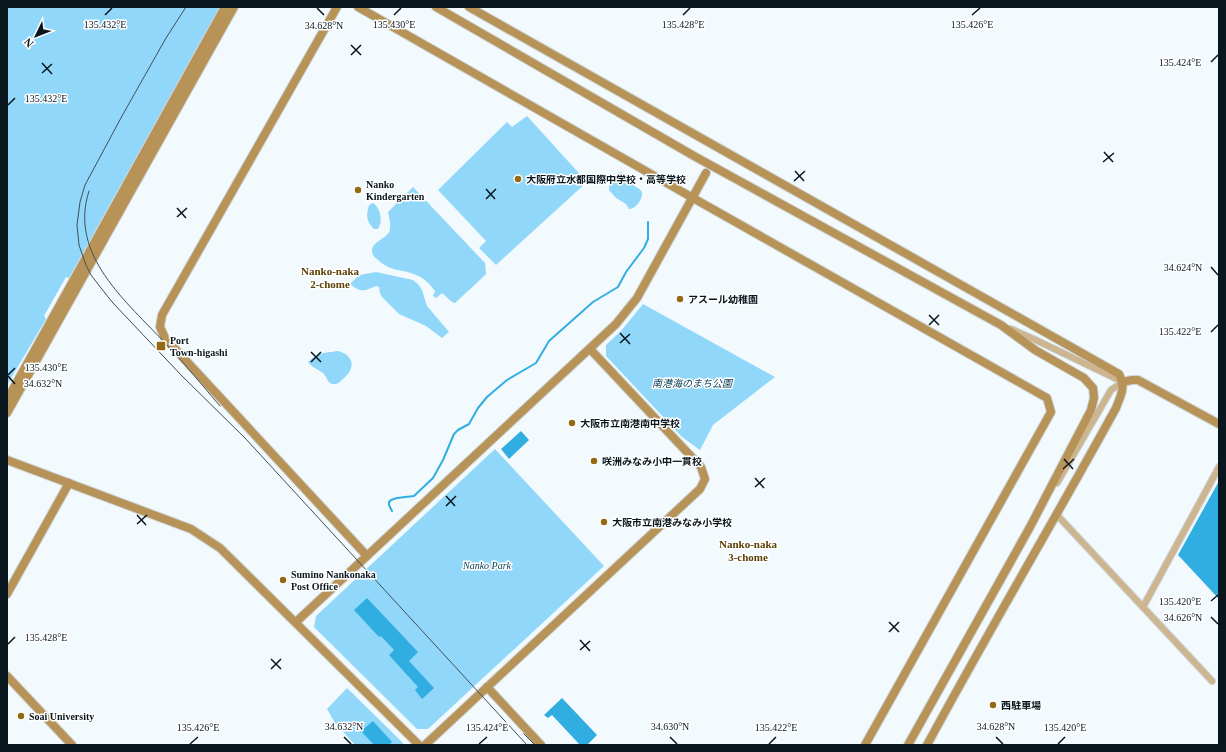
<svg xmlns="http://www.w3.org/2000/svg" width="1226" height="752" font-family="'Times New Roman','Noto Sans JP',serif">
<style>
.green{fill:#90d7fa}
.water{fill:#30aee2}
.lines{fill:none;stroke-linecap:round;stroke-linejoin:round}
.stream{stroke:#30aee2;stroke-width:2}
.street-casing{stroke:#ced6da;stroke-width:8}
.secondary-casing{stroke:#ced6da;stroke-width:10}
.street{stroke:#cdb58f;stroke-width:6}
.secondary{stroke:#b79358;stroke-width:8}
.tram{stroke:#434f55;stroke-width:1}
.ticks{fill:none;stroke:#09161d;stroke-width:1.5}
.poi-dot{fill:#946a15;stroke:#fff;stroke-width:1.5}
.labels{text-anchor:middle;dominant-baseline:central;stroke-width:3;stroke-linejoin:round;paint-order:stroke}
.poi-label{font-size:10px;font-weight:bold;fill:#09161d;stroke:#fff;text-anchor:start}
.park-label{font-size:10px;font-style:italic;fill:#0c4056;stroke:#fff}
.neighbourhood-label{font-size:11px;font-weight:bold;fill:#5d4004;stroke:#fff}
.ticks-label{font-size:10px;text-anchor:middle;fill:#09161d;stroke:#fff;stroke-width:3;stroke-linejoin:round;paint-order:stroke}
</style>
<rect width="100%" height="100%" fill="#f3fafe"/>
<g class="green">
<path d="M7 7H220L69 278 66 277 44 316 46 319 7 385Z"/>
<path d="M527 116 587 182 496 265 479 248 486 241 438 190 507 122 512 127Z"/>
<path d="M621 172C627 175 627 179 632 184 635 187 640 188 642 192 643 199 636 209 629 209L626 204 616 198 609 190V180L618 173Z"/>
<path d="M413 187 485 263 486 274 482 278 455 303 452 302 442 293 436 298 433 296 435 291C430 284 424 278 416 275 400 268 392 273 377 259 374 257 372 254 372 251 372 240 390 239 390 228 391 223 389 217 388 212Z"/>
<path d="M373 203C381 208 383 222 378 229H374C366 221 366 216 369 205Z"/>
<path d="M376 272 413 280 418 284 422 290 427 306 449 332 442 338 426 326 399 314 382 297 380 293 379 287 376 286C365 291 361 293 350 284L359 275Z"/>
<path d="M643 304 775 377 713 425 700 450 682 437 606 356V345L621 331Z"/>
<path d="M338 351C354 355 356 368 344 378 341 381 338 385 333 384 327 383 327 377 323 373 321 371 317 370 315 368 312 367 310 364 308 362 319 352 323 353 338 351Z"/>
<path d="M495 449 604 566 428 729H417L314 627 316 616Z"/>
<path d="M347 688 401 741 404 745H355L335 723 327 709Z"/>
</g>
<g class="water">
<path d="M521 431 529 440 509 459 501 449Z"/>
<path d="M1219 481V599L1178 555Z"/>
<path d="M367 598 418 652 409 661 434 688 422 699 415 690 418 687 389 655 394 650 381 636 379 637 354 610Z"/>
<path d="M562 698 597 735 587 745H580L552 715 548 718 544 715Z"/>
<path d="M373 721 392 742 389 745H374L361 731Z"/>
</g>
<g class="lines">
<path class="stream" d="M392 511 389 505V502L391 500 397 498 414 496 433 478 443 460 454 434 458 430 469 424 478 408 487 397 507 380 536 363 549 341 593 302 618 287 626 272 644 248 648 239V222"/>
<defs>
<g id="street">
<path d="M1011 329 1040 342 1123 382"/>
<path d="M1057 483 1111 390 1123 382"/>
<path d="M1057 515 1212 681"/>
<path d="M1143 607 1219 467"/>
</g>
<g id="secondary">
<path d="M337 7 162 315 160 327 165 338 367 556"/>
<path d="M358 7 693 198 1047 398 1051 412 865 745"/>
<path d="M436 7 694 156 1001 325 1035 350 1084 378 1093 388 1094 398 1091 410 1030 527 908 745"/>
<path d="M469 7 1119 374C1126 387 1121 395 1116 408 1054 521 988 632 927 745"/>
<path d="M1123 382 1132 380H1138L1219 424"/>
<path d="M7 400 225 7"/>
<path d="M7 413 234 7"/>
<path d="M7 460 191 529 220 548 419 745"/>
<path d="M7 594 69 483"/>
<path d="M296 622 616 324 637 298 706 173"/>
<path d="M7 676 72 745"/>
<path d="M487 687 541 745"/>
<path d="M425 745 700 489 705 479 701 467 590 349"/>
</g>
</defs>
<use href="#street" class="street-casing"/>
<use href="#secondary" class="secondary-casing"/>
<use href="#street" class="street"/>
<use href="#secondary" class="secondary"/>
<g class="tram">
<path d="M186 7 166 38 122 116 85 185 80 202 77 225 79 245 86 265 91 275 101 288 113 303 182 376 245 438 527 745"/>
<path d="M89 191C68 255 127 302 166 344 185 364 202 385 220 406"/>
<path d="M524 734 535 745"/>
</g>
</g>
<path class="ticks" d="M317 8 324 15M105 15 112 8M394 15 401 8M683 15 690 8M972 15 980 8M351 45 361 55M351 55 361 45M1211 62 1218 55M42 63 52 74M42 73 52 64M8 105 15 98M1104 152 1113 162M1103 162 1114 153M795 171 804 181M794 181 805 171M486 189 495 199M486 199 496 189M177 208 186 218M177 217 187 208M1211 267 1218 275M929 315 939 325M929 325 939 315M1211 332 1218 325M620 333 630 344M620 343 630 334M311 352 321 362M311 362 321 352M8 375 15 368M8 376 15 384M1064 459 1073 469M1063 469 1074 459M755 478 764 488M755 487 765 478M446 496 455 506M446 506 456 496M137 515 146 525M137 524 147 515M1211 601 1218 595M1211 617 1218 624M889 622 899 632M889 632 899 622M580 640 590 651M8 644 15 637M580 650 590 641M271 659 281 669M271 669 281 659M344 737 351 744M670 737 677 744M996 737 1003 744M190 744 198 737M479 744 487 737M769 744 776 737M1058 744 1065 737"/>
<g class="poi-dot">
<circle cx="518" cy="179" r="4"/>
<circle cx="358" cy="190" r="4"/>
<circle cx="680" cy="299" r="4"/>
<rect x="156" y="341" width="10" height="10" rx="2"/>
<circle cx="572" cy="423" r="4"/>
<circle cx="594" cy="461" r="4"/>
<circle cx="604" cy="522" r="4"/>
<circle cx="283" cy="580" r="4"/>
<circle cx="993" cy="705" r="4"/>
<circle cx="21" cy="716" r="4"/>
</g>
<g class="labels">
<g class="poi-label">
<text x="526" y="179">大阪府立水都国際中学校・高等学校</text>
<text x="366" y="184">Nanko<tspan x="366" dy="12">Kindergarten</tspan></text>
<text x="688" y="299">アスール幼稚園</text>
<text x="170" y="340">Port<tspan x="170" dy="12">Town-higashi</tspan></text>
<text x="580" y="423">大阪市立南港南中学校</text>
<text x="602" y="461">咲洲みなみ小中一貫校</text>
<text x="612" y="522">大阪市立南港みなみ小学校</text>
<text x="291" y="574">Sumino Nankonaka<tspan x="291" dy="12">Post Office</tspan></text>
<text x="1001" y="705">西駐車場</text>
<text x="29" y="716">Soai University</text>
</g>
<g class="park-label">
<text x="692" y="383">南港海のまち公園</text>
<text x="487" y="565">Nanko Park</text>
</g>
<g class="neighbourhood-label">
<text x="330" y="271">Nanko-naka<tspan x="330" dy="13">2-chome</tspan></text>
<text x="748" y="544">Nanko-naka<tspan x="748" dy="13">3-chome</tspan></text>
</g>
</g>
<g class="ticks-label">
<text x="105" y="28">135.432°E</text>
<text x="394" y="28">135.430°E</text>
<text x="683" y="28">135.428°E</text>
<text x="972" y="28">135.426°E</text>
<text x="324" y="29">34.628°N</text>
<text x="1180" y="66">135.424°E</text>
<text x="46" y="102">135.432°E</text>
<text x="1183" y="271">34.624°N</text>
<text x="1180" y="335">135.422°E</text>
<text x="46" y="371">135.430°E</text>
<text x="43" y="387">34.632°N</text>
<text x="1180" y="605">135.420°E</text>
<text x="1183" y="621">34.626°N</text>
<text x="46" y="641">135.428°E</text>
<text x="344" y="730">34.632°N</text>
<text x="670" y="730">34.630°N</text>
<text x="996" y="730">34.628°N</text>
<text x="198" y="731">135.426°E</text>
<text x="487" y="731">135.424°E</text>
<text x="776" y="731">135.422°E</text>
<text x="1065" y="731">135.420°E</text>
</g>
<rect width="1226" height="752" fill="none" stroke="#09161d" stroke-width="16"/>
<g transform="translate(36 36) rotate(227)" stroke="#ffffff" stroke-width="3" paint-order="stroke">
<path d="M0-3L7 15L0 10L-7 15Z" fill="#09161d"/>
<text y="-6" font-size="11" font-weight="bold" text-anchor="middle" fill="#09161d">N</text>
</g>
</svg>
